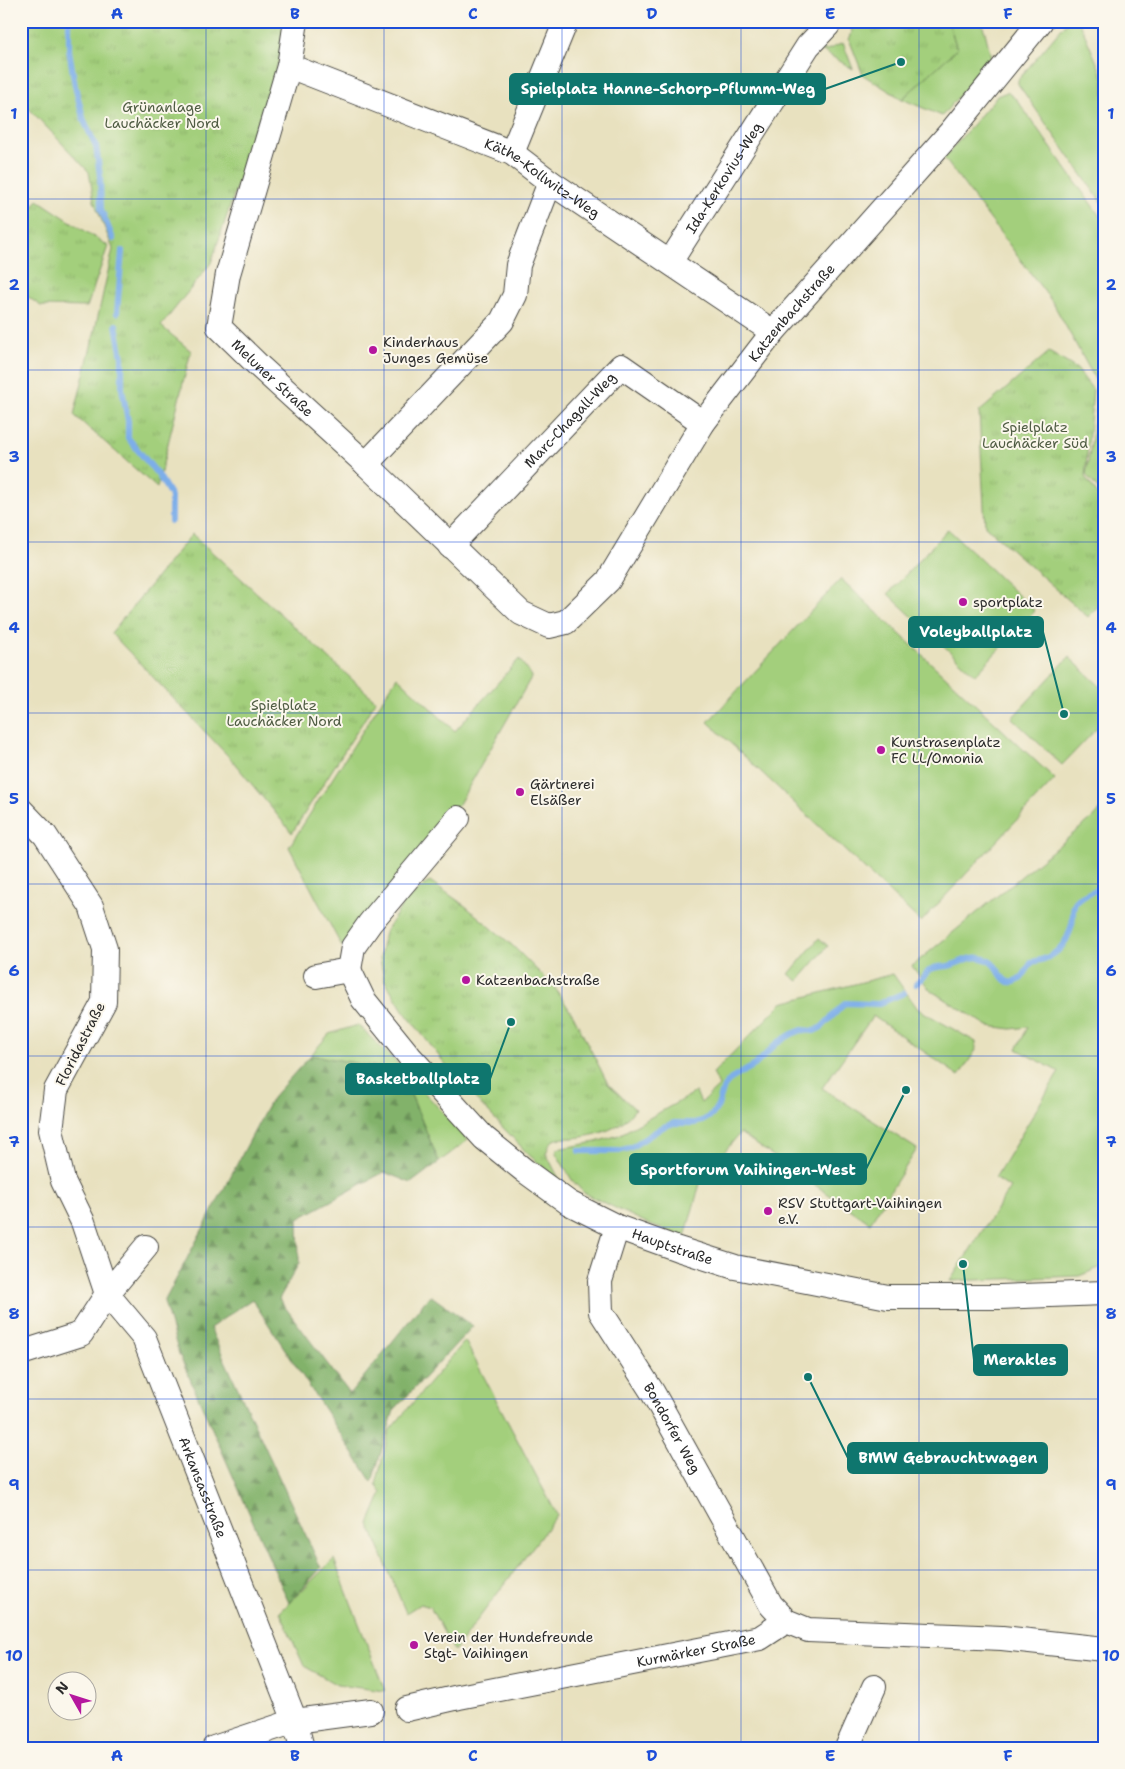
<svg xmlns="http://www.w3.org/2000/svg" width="1125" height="1769" font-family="'Shantell Sans',sans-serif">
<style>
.grass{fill:#a3cf7b;stroke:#677d53}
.forest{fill:url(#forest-firs);stroke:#566e4b}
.park{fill:url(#park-tufts);stroke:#677d53}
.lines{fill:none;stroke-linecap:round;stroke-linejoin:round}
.stream{stroke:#7daee9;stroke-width:6}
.minor-casing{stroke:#474641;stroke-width:26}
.minor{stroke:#fff;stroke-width:24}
.grid{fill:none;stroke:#1d4ed8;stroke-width:1;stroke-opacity:0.55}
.poi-dot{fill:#b5179e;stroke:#fbf7ec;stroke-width:2}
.labels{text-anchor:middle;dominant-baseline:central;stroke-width:4;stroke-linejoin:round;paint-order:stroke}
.park-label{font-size:14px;fill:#4f5c43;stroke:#fbf7ec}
.street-label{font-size:14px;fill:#2b2b2b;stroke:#fbf7ec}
.poi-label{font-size:14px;fill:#2b2b2b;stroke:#fbf7ec;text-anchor:start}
.leader{fill:none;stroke:#0f766e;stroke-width:2}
.callout-dot{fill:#0f766e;stroke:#fbf7ec;stroke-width:2}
.callout{fill:#0f766e;stroke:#0f766e;stroke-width:2}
.callout-label{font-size:15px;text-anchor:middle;font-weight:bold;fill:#fff}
.neatline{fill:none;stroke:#1d4ed8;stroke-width:2}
.grid-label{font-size:16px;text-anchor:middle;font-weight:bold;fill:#1d4ed8}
</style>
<defs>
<pattern id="forest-firs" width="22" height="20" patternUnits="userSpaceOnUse" patternTransform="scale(1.25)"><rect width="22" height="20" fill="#82b26b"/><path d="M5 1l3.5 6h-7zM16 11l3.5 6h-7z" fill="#6b9158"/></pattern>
<pattern id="park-tufts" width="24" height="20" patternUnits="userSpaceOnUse" patternTransform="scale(1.25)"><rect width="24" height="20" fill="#a3cf7b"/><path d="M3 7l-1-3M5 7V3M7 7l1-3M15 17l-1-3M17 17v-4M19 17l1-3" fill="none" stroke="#8cb26a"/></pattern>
</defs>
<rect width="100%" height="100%" fill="#fbf7ec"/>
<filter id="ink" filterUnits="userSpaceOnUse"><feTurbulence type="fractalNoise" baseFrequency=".02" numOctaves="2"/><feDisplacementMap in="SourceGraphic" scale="10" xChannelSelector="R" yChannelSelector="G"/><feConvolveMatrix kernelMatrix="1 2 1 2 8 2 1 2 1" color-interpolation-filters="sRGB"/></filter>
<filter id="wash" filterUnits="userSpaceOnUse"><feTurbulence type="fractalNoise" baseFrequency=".0096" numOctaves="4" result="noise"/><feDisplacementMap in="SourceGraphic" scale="20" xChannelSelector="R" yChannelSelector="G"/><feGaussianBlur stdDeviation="1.12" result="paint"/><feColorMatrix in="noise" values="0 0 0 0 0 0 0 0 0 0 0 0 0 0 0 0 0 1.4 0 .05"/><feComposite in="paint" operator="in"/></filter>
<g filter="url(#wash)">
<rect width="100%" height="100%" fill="#e8e1bf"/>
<g class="grass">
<path d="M948 21H981L985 32 991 57 942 116 902 99 957 49Z"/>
<path d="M1068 21H1079L1104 79V206L1018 84V80Z"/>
<path d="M843 43 853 69 821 50H827Z"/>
<path d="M1007 92 1017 100 1104 222V496L1086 475 1100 388 1053 303 944 158 997 96Z"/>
<path d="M948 529 1035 611 975 675 888 594Z"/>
<path d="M841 579 1055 779 921 922 708 722Z"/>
<path d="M1069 657 1104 690V721L1062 765 1012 718Z"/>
<path d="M519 659 532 676 459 804 342 947 289 847 397 677 455 731Z"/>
<path d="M1104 806V1266L1079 1276 950 1281 1010 1188 995 1178 1059 1072 1017 1049 1028 1027 1011 1029 988 1026 930 990 912 966 1096 815Z"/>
<path d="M819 938 828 946 798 981 789 974Z"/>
<path d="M893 974 918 1009 976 1042V1050L959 1076 873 1016 822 1088 917 1149 870 1223 740 1133 701 1180 685 1237 653 1226 584 1193 572 1180 556 1153 557 1149 596 1142 619 1135 696 1092 701 1103 719 1086 713 1073 782 1003Z"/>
<path d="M358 1025 403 1069 468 1140 439 1162 401 1071 311 1055 329 1034Z"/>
<path d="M465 1341 557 1515 454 1651 430 1607 420 1604 406 1613 369 1524 382 1493 376 1485 389 1431Z"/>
<path d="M334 1559 385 1691 337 1685 304 1666 280 1612Z"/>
</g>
<path class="forest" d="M311 1055 401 1071 439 1162 411 1183 384 1172 298 1219 299 1263 279 1299 350 1394 430 1295 473 1326 394 1410 372 1482 252 1299 210 1328 321 1568 289 1603 179 1354 164 1302 272 1098Z"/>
<g class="park">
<path d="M21 21H259L284 26 280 57 211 263 161 326 191 351 157 488 74 415 94 334 113 249 94 201 89 172 21 100Z"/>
<path d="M850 21H948L957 49 902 99 863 75 849 39 852 33Z"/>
<path d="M38 200 108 246 87 307 41 306 21 292V220Z"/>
<path d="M1049 352 1077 369 1093 390 1085 477 1104 503V600L1088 617 985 526 979 412Z"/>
<path d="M192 534 376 701 292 833 231 759 111 633Z"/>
<path d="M430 881 464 905 513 946 555 988 573 1015 608 1084 635 1109C620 1130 598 1135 574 1138 568 1138 559 1138 554 1140 549 1143 548 1149 546 1153L560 1181 529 1155 457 1079 403 1010 384 979 380 958 385 932 404 902Z"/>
</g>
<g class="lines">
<g class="stream">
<path d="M69 21V50L75 86 84 121 96 146 100 176 101 209 113 239"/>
<path d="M117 313 122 251"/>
<path d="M116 325 122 358V389L128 421V438L159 476 171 496V521"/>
<path d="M916 984C921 980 925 974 930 970 935 966 942 967 948 966 965 962 975 951 992 963 1000 969 1002 985 1014 982 1024 980 1026 969 1032 962 1053 959 1067 946 1072 924 1074 917 1071 908 1076 901 1082 894 1096 891 1104 886"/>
<path d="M579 1151H617L630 1148 663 1127 674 1123H695L704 1120 712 1115 718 1106 724 1087 731 1079 755 1065 777 1043 792 1034 802 1030 814 1031 822 1027 845 1003 878 1004 904 993"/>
</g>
</g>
</g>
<g filter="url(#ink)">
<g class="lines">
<defs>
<g id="minor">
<path id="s1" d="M296 21 289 66 228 274 219 327 260 367 366 464 521 613 549 626 566 622 608 581 703 423 773 332 950 133 1041 21"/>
<path id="s2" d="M289 66 512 153 550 182 773 332"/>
<path d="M512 153 566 21"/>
<path id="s3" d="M670 262 808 46 828 25 829 21"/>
<path d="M366 464 502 321 515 295 518 265 550 182"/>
<path id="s4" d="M450 546 621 366 703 423"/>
<path id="s5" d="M21 810 45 835 91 906 105 949 104 1002 56 1090 51 1130 63 1181 83 1222 107 1294 144 1338 295 1721 302 1748"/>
<path id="s6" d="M349 970 363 999 410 1057 484 1138 525 1171 569 1203 617 1227 678 1249 735 1267 888 1297H1000L1104 1293"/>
<path d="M349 970 353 947 370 923 458 818"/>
<path d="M316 976 349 970"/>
<path id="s7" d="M617 1227 600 1281 601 1312 653 1393 771 1605 786 1621 808 1630 1002 1638 1104 1649"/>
<path d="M21 1353 81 1334 107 1294 146 1247"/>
<path id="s8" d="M407 1709 459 1697 760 1638 786 1621"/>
<path d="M214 1748 295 1721 371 1711"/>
<path d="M847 1748 874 1687"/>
</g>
</defs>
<use href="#minor" class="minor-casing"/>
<use href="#minor" class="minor"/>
</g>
</g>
<path class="grid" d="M206 21V1748M384 21V1748M562 21V1748M741 21V1748M919 21V1748M21 199H1104M21 370H1104M21 542H1104M21 713H1104M21 884H1104M21 1056H1104M21 1227H1104M21 1399H1104M21 1570H1104"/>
<g class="poi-dot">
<circle cx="373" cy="350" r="5"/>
<circle cx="963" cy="602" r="5"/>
<circle cx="881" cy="750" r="5"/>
<circle cx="520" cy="792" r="5"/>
<circle cx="466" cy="980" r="5"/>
<circle cx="768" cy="1211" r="5"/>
<circle cx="414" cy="1645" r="5"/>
</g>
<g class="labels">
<g class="park-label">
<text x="162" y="107">Grünanlage<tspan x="162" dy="16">Lauchäcker Nord</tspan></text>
<text x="1035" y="427">Spielplatz<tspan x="1035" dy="16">Lauchäcker Süd</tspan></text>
<text x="284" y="705">Spielplatz<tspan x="284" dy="16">Lauchäcker Nord</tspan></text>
</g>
<g class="street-label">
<text stroke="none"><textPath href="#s3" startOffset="100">Ida-Kerkovius-Weg</textPath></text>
<text stroke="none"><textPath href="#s2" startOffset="278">Käthe-Kollwitz-Weg</textPath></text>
<text stroke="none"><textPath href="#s1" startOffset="1165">Katzenbachstraße</textPath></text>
<text stroke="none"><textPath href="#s1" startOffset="390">Meluner Straße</textPath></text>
<text stroke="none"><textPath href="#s4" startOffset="174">Marc-Chagall-Weg</textPath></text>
<text transform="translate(80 1044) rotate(-63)">Floridastraße</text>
<text stroke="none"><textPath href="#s6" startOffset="436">Hauptstraße</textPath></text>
<text stroke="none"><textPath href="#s7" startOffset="224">Bondorfer Weg</textPath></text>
<text stroke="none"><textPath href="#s5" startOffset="750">Arkansasstraße</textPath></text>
<text stroke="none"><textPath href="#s8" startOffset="295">Kurmärker Straße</textPath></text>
</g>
<g class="poi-label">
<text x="383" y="342">Kinderhaus<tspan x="383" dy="16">Junges Gemüse</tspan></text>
<text x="973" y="602">sportplatz</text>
<text x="891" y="742">Kunstrasenplatz<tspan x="891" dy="16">FC LL/Omonia</tspan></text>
<text x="530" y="784">Gärtnerei<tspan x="530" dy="16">Elsäßer</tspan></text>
<text x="476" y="980">Katzenbachstraße</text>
<text x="778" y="1203">RSV Stuttgart-Vaihingen<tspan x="778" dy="16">e.V.</tspan></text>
<text x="424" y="1637">Verein der Hundefreunde<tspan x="424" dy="16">Stgt- Vaihingen</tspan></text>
</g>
</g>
<path class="leader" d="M901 62L825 89M1064 714L1043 632M511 1022L490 1079M906 1090L866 1169M963 1264L974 1360M808 1377L848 1458"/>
<g class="callout-dot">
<circle cx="901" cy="62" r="5"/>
<circle cx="1064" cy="714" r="5"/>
<circle cx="511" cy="1022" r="5"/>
<circle cx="906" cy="1090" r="5"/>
<circle cx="963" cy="1264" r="5"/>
<circle cx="808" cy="1377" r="5"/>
</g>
<g class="callout">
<rect x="510" y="74" width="315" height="30" rx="5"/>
<rect x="909" y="617" width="134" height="30" rx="5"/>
<rect x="346" y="1064" width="144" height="30" rx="5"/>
<rect x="630" y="1154" width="236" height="30" rx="5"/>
<rect x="974" y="1345" width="93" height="30" rx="5"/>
<rect x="848" y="1443" width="199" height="30" rx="5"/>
</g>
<g class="callout-label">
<text x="668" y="94">Spielplatz Hanne-Schorp-Pflumm-Weg</text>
<text x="976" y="637">Voleyballplatz</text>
<text x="418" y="1084">Basketballplatz</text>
<text x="748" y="1175">Sportforum Vaihingen-West</text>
<text x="1020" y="1365">Merakles</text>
<text x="948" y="1463">BMW Gebrauchtwagen</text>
</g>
<rect width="1125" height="1769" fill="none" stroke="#fbf7ec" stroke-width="55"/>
<g transform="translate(72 1696) rotate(309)"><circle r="24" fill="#fbf7ec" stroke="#a8a59f"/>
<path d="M0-4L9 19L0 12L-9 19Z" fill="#b5179e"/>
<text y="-8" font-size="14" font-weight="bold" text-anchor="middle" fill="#2b2b2b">N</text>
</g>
<rect x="28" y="28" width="1070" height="1714" class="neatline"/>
<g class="grid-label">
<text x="117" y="19">A</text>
<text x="295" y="19">B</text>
<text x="473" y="19">C</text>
<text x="652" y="19">D</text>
<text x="830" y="19">E</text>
<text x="1008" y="19">F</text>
<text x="14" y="119">1</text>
<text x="1111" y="119">1</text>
<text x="14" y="290">2</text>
<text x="1111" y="290">2</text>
<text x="14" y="462">3</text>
<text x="1111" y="462">3</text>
<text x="14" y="633">4</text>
<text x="1111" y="633">4</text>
<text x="14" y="804">5</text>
<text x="1111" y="804">5</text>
<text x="14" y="976">6</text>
<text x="1111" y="976">6</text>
<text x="14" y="1147">7</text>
<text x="1111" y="1147">7</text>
<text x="14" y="1319">8</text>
<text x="1111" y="1319">8</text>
<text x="14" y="1490">9</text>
<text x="1111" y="1490">9</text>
<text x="14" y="1661">10</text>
<text x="1111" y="1661">10</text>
<text x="117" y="1761">A</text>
<text x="295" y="1761">B</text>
<text x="473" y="1761">C</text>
<text x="652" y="1761">D</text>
<text x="830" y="1761">E</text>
<text x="1008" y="1761">F</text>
</g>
</svg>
